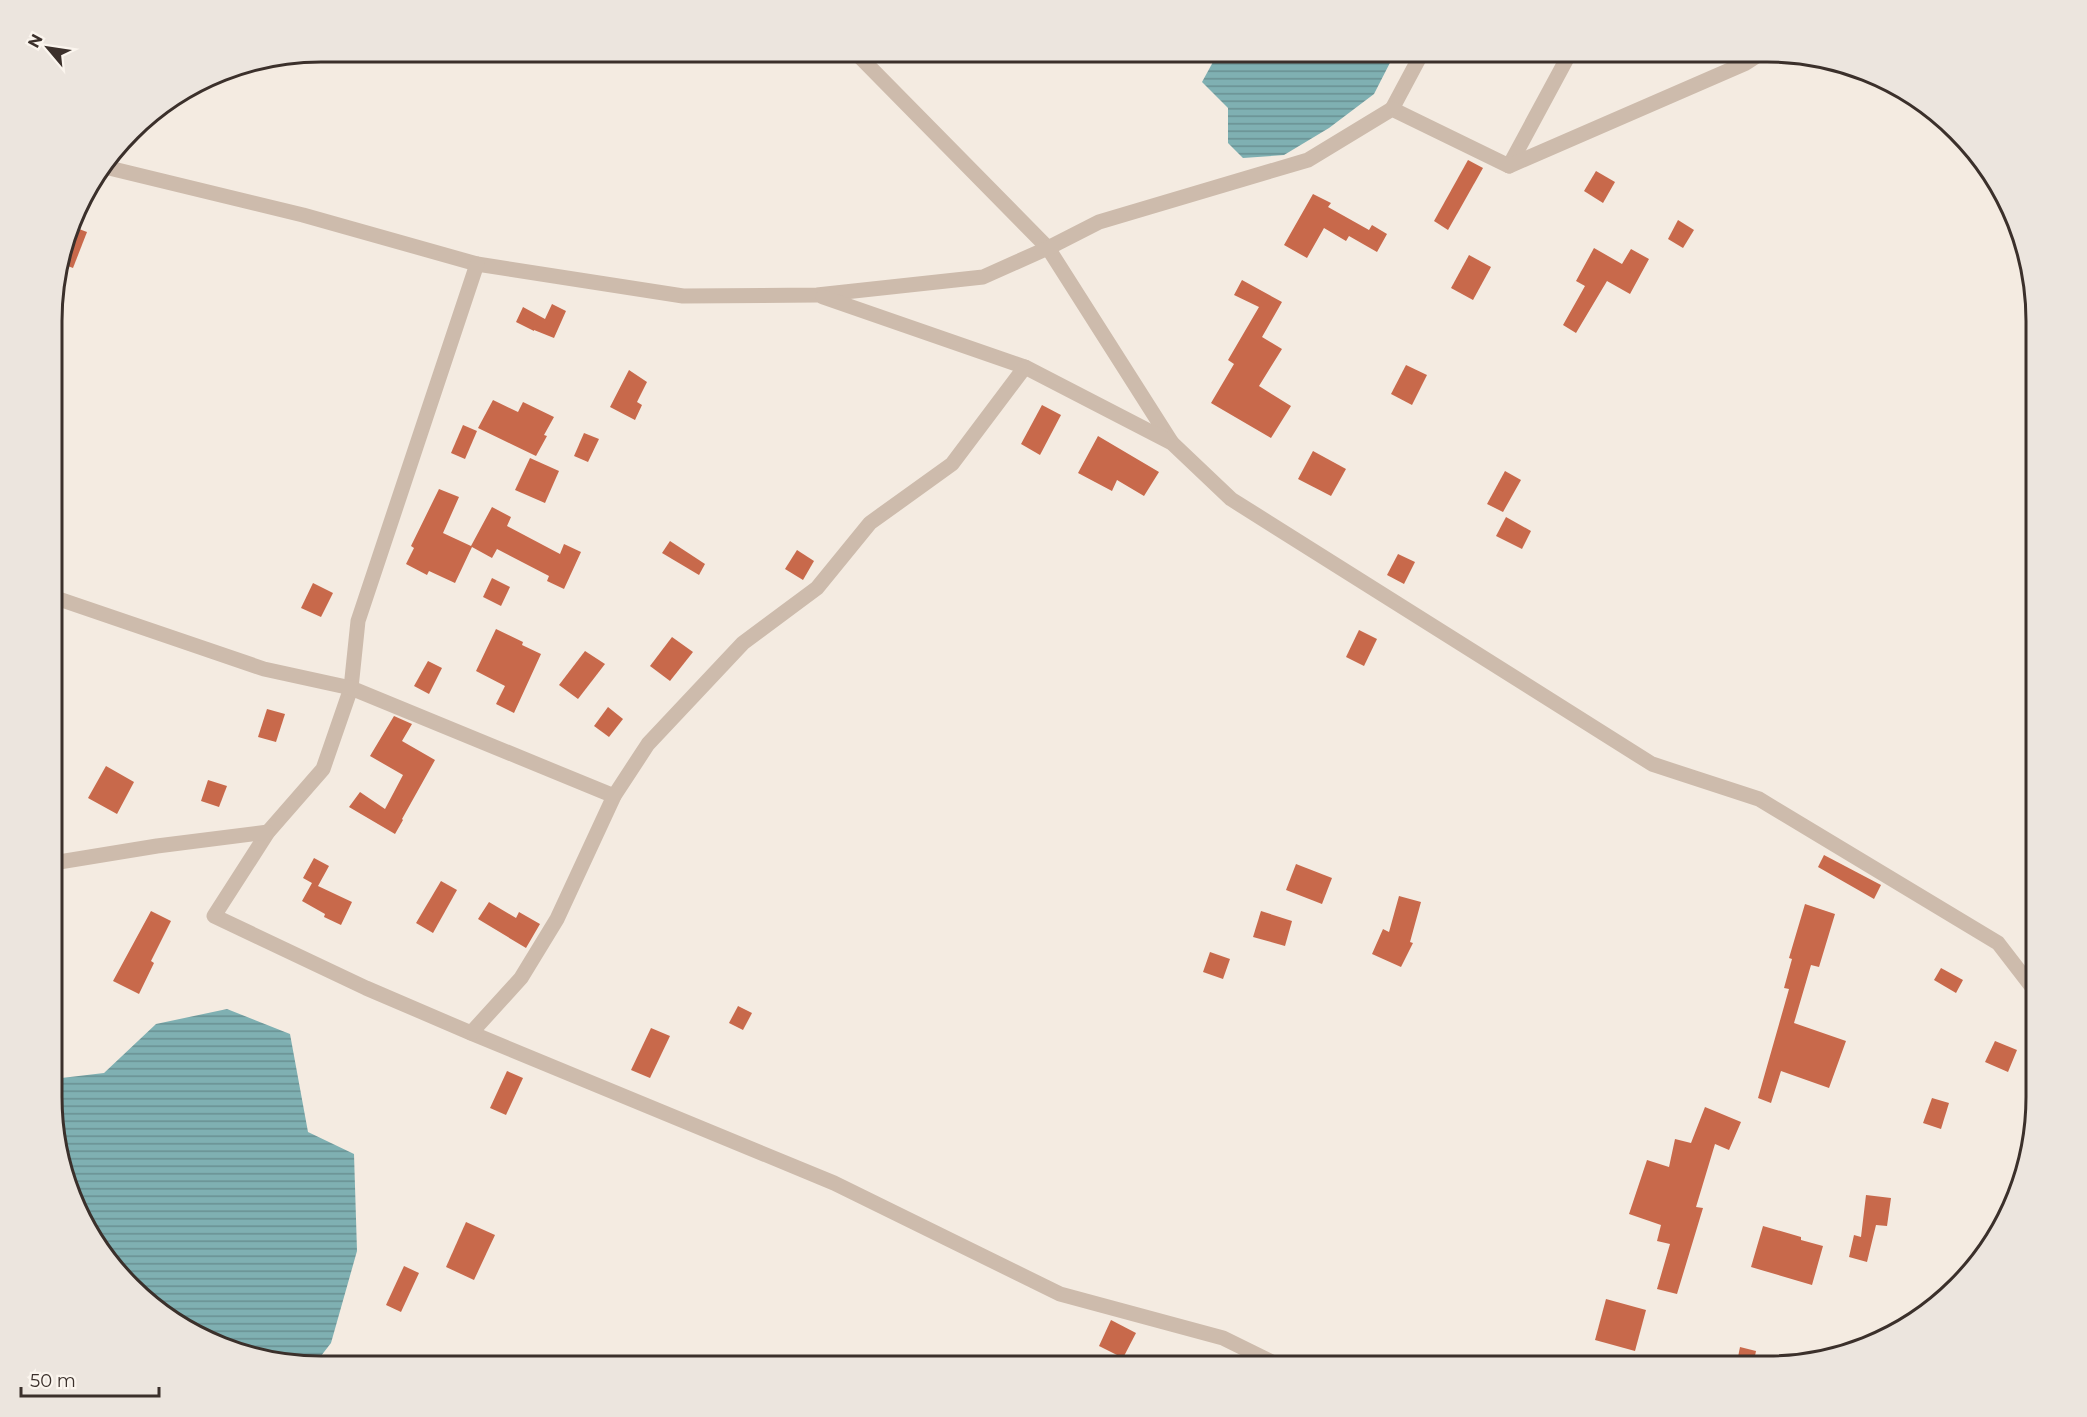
<svg xmlns="http://www.w3.org/2000/svg" width="2087" height="1417" font-family="Montserrat,sans-serif">
<style>
.water{fill:url(#water-rules)}
.building{fill:#c8694b}
.lines{fill:none;stroke-linecap:round;stroke-linejoin:round}
.minor{stroke:#cdbbac;stroke-width:15}
.rim{fill:none;stroke:#3b302b;stroke-width:3}
</style>
<defs>
<pattern id="water-rules" width="6" height="5" patternUnits="userSpaceOnUse" patternTransform="scale(1.5)"><rect width="6" height="5" fill="#7fb0b2"/><path d="M0 2.5h6" fill="none" stroke="#699091"/></pattern>
</defs>
<rect width="100%" height="100%" fill="#f4ebe1"/>
<g class="water">
<path d="M1219 51H1396L1374 94 1329 128 1284 155 1243 158 1228 143V108L1202 82Z"/>
<path d="M227 1009 290 1034 308 1132 354 1154 357 1251 331 1343 314 1365H303L233 1352 157 1311 87 1231 53 1132V1079L104 1073 156 1024Z"/>
</g>
<g class="building">
<path d="M1468 160 1483 168 1448 230 1434 221Z"/>
<path d="M1596 171 1615 182 1603 203 1584 191Z"/>
<path d="M1313 194 1331 203 1328 207 1369 230 1372 225 1387 234 1377 252 1349 236 1346 241 1324 228 1307 258 1284 245Z"/>
<path d="M1678 220 1694 230 1683 248 1668 239Z"/>
<path d="M71 226 87 232 73 268 60 263Z"/>
<path d="M1594 248 1622 264 1631 249 1649 259 1630 294 1607 281 1576 333 1563 325 1585 286 1576 281Z"/>
<path d="M1469 255 1491 267 1473 300 1451 288Z"/>
<path d="M1242 280 1282 302 1262 337 1282 349 1259 386 1291 406 1271 438 1211 403 1234 364 1228 360 1259 307 1234 295Z"/>
<path d="M552 304 566 311 554 338 534 330V331L516 322 523 307 545 319Z"/>
<path d="M1406 365 1427 375 1412 405 1391 394Z"/>
<path d="M629 370 647 382 637 402 642 405 635 420 610 407Z"/>
<path d="M493 400 518 412 523 402 554 417 544 435 547 436 536 456 478 428Z"/>
<path d="M1042 405 1061 415 1040 455 1021 444Z"/>
<path d="M463 425 477 431 465 459 451 453Z"/>
<path d="M584 433 599 439 588 462 574 456Z"/>
<path d="M1098 436 1159 472 1144 496 1117 480 1112 491 1078 473Z"/>
<path d="M1313 451 1346 469 1331 496 1298 479Z"/>
<path d="M530 458 559 471 545 503 515 490Z"/>
<path d="M1505 471 1521 480 1503 512 1487 504Z"/>
<path d="M439 489 459 497 443 533 471 546 492 507 511 517 507 526 560 554 564 544 581 552 564 589 547 581 549 576 497 549 492 558 472 547 455 583 429 571 427 575 406 564 414 548 411 546Z"/>
<path d="M1506 517 1531 531 1522 549 1496 536Z"/>
<path d="M670 541 705 564 699 575 662 553Z"/>
<path d="M797 550 814 561 803 580 785 569Z"/>
<path d="M1398 554 1415 562 1404 584 1387 575Z"/>
<path d="M492 578 510 587 501 606 483 597Z"/>
<path d="M313 583 333 593 321 617 301 608Z"/>
<path d="M496 629 523 642 522 645 541 654 514 713 496 704 505 686 476 671Z"/>
<path d="M1359 630 1377 639 1364 666 1346 657Z"/>
<path d="M672 637 693 652 670 681 650 666Z"/>
<path d="M585 651 605 664 578 699 559 685Z"/>
<path d="M428 661 442 668 429 694 414 686Z"/>
<path d="M608 707 623 719 609 737 594 726Z"/>
<path d="M267 709 285 714 276 742 258 737Z"/>
<path d="M394 716 412 724 402 741 435 760 402 819 403 820 395 834 349 807 360 792 385 809 403 775 370 756Z"/>
<path d="M106 766 134 782 117 814 88 798Z"/>
<path d="M208 780 227 786 219 807 201 801Z"/>
<path d="M1824 855 1881 885 1874 899 1818 867Z"/>
<path d="M314 858 329 866 318 886 352 902 341 925 324 917 325 914 302 901 312 883 303 878Z"/>
<path d="M1296 864 1332 878 1322 904 1286 890Z"/>
<path d="M441 881 457 890 433 933 416 923Z"/>
<path d="M1399 896 1421 902 1410 942 1413 943 1401 967 1372 954 1383 929 1389 932Z"/>
<path d="M489 902 516 918 519 912 540 924 526 948 478 919Z"/>
<path d="M1805 904 1835 914 1819 967 1811 965 1794 1023 1846 1041 1829 1088 1781 1071 1771 1103 1758 1098 1789 989 1784 988 1792 959 1789 958Z"/>
<path d="M151 911 171 921 151 961 154 963 139 994 113 981Z"/>
<path d="M1261 911 1292 921 1285 946 1253 937Z"/>
<path d="M1210 952 1230 959 1223 979 1203 972Z"/>
<path d="M1941 968 1963 980 1956 993 1934 980Z"/>
<path d="M738 1006 752 1013 743 1030 729 1023Z"/>
<path d="M651 1028 670 1036 650 1078 631 1070Z"/>
<path d="M1995 1041 2017 1050 2008 1072 1985 1062Z"/>
<path d="M507 1071 523 1078 506 1115 490 1108Z"/>
<path d="M1932 1098 1949 1103 1941 1129 1923 1123Z"/>
<path d="M1705 1107 1741 1122 1729 1150 1715 1144 1696 1207 1703 1208 1677 1294 1657 1289 1670 1244 1657 1241 1661 1225 1629 1214 1647 1160 1669 1167 1675 1139 1691 1143Z"/>
<path d="M1866 1195 1891 1198 1887 1226 1876 1225 1867 1262 1849 1257 1854 1235 1861 1237Z"/>
<path d="M466 1222 495 1235 474 1280 446 1267Z"/>
<path d="M1763 1226 1801 1237V1240L1823 1246 1812 1285 1751 1267Z"/>
<path d="M404 1266 419 1273 401 1312 386 1305Z"/>
<path d="M1606 1299 1646 1310 1635 1351 1595 1340Z"/>
<path d="M1111 1320 1136 1333 1123 1358 1099 1346Z"/>
<path d="M1740 1347 1756 1351 1753 1365 1737 1362Z"/>
</g>
<g class="lines">
<g class="minor">
<path d="M854 51 1048 248 1172 443"/>
<path d="M1392 109 1423 51"/>
<path d="M1509 166 1571 51"/>
<path d="M105 167 303 215 477 264 683 296 817 295 983 277 1048 248 1099 222 1308 160 1392 109 1509 166 1746 63 1763 52"/>
<path d="M477 264 358 621 351 688 323 769 268 832 214 916 366 988 471 1033 834 1183 1060 1294 1223 1338 1280 1366"/>
<path d="M823 297 1025 367 1172 443 1231 499 1652 764 1759 799 1998 943 2035 991"/>
<path d="M53 597 264 669 351 688 614 796"/>
<path d="M53 863 157 846 268 832"/>
<path d="M471 1033 521 978 557 919 614 796 648 744 743 643 817 588 870 523 952 464 1025 367"/>
</g>
</g>
<path d="M0 0H2087V1417H0ZM321 62H1767A259 259 0 0 1 2026 321V1097A259 259 0 0 1 1767 1356H321A259 259 0 0 1 62 1097V321A259 259 0 0 1 321 62Z" fill="#ece5de" fill-rule="evenodd"/>
<path class="rim" d="M321 62H1767A259 259 0 0 1 2026 321V1097A259 259 0 0 1 1767 1356H321A259 259 0 0 1 62 1097V321A259 259 0 0 1 321 62Z"/>
<g transform="translate(48 48) rotate(299)" stroke="#fbf5ee" stroke-width="4.5" paint-order="stroke">
<path d="M0-4.5L10 22L0 15L-10 22Z" fill="#3b302b"/>
<text y="-9" font-size="16" font-weight="bold" text-anchor="middle" fill="#3b302b">N</text>
</g>
<path d="M21 1387v9h138v-9" fill="none" stroke="#3b302b" stroke-width="3"/>
<text x="30" y="1387" font-size="18" fill="#3b302b" stroke="#fbf5ee" stroke-width="4.5" paint-order="stroke">50 m</text>
</svg>
